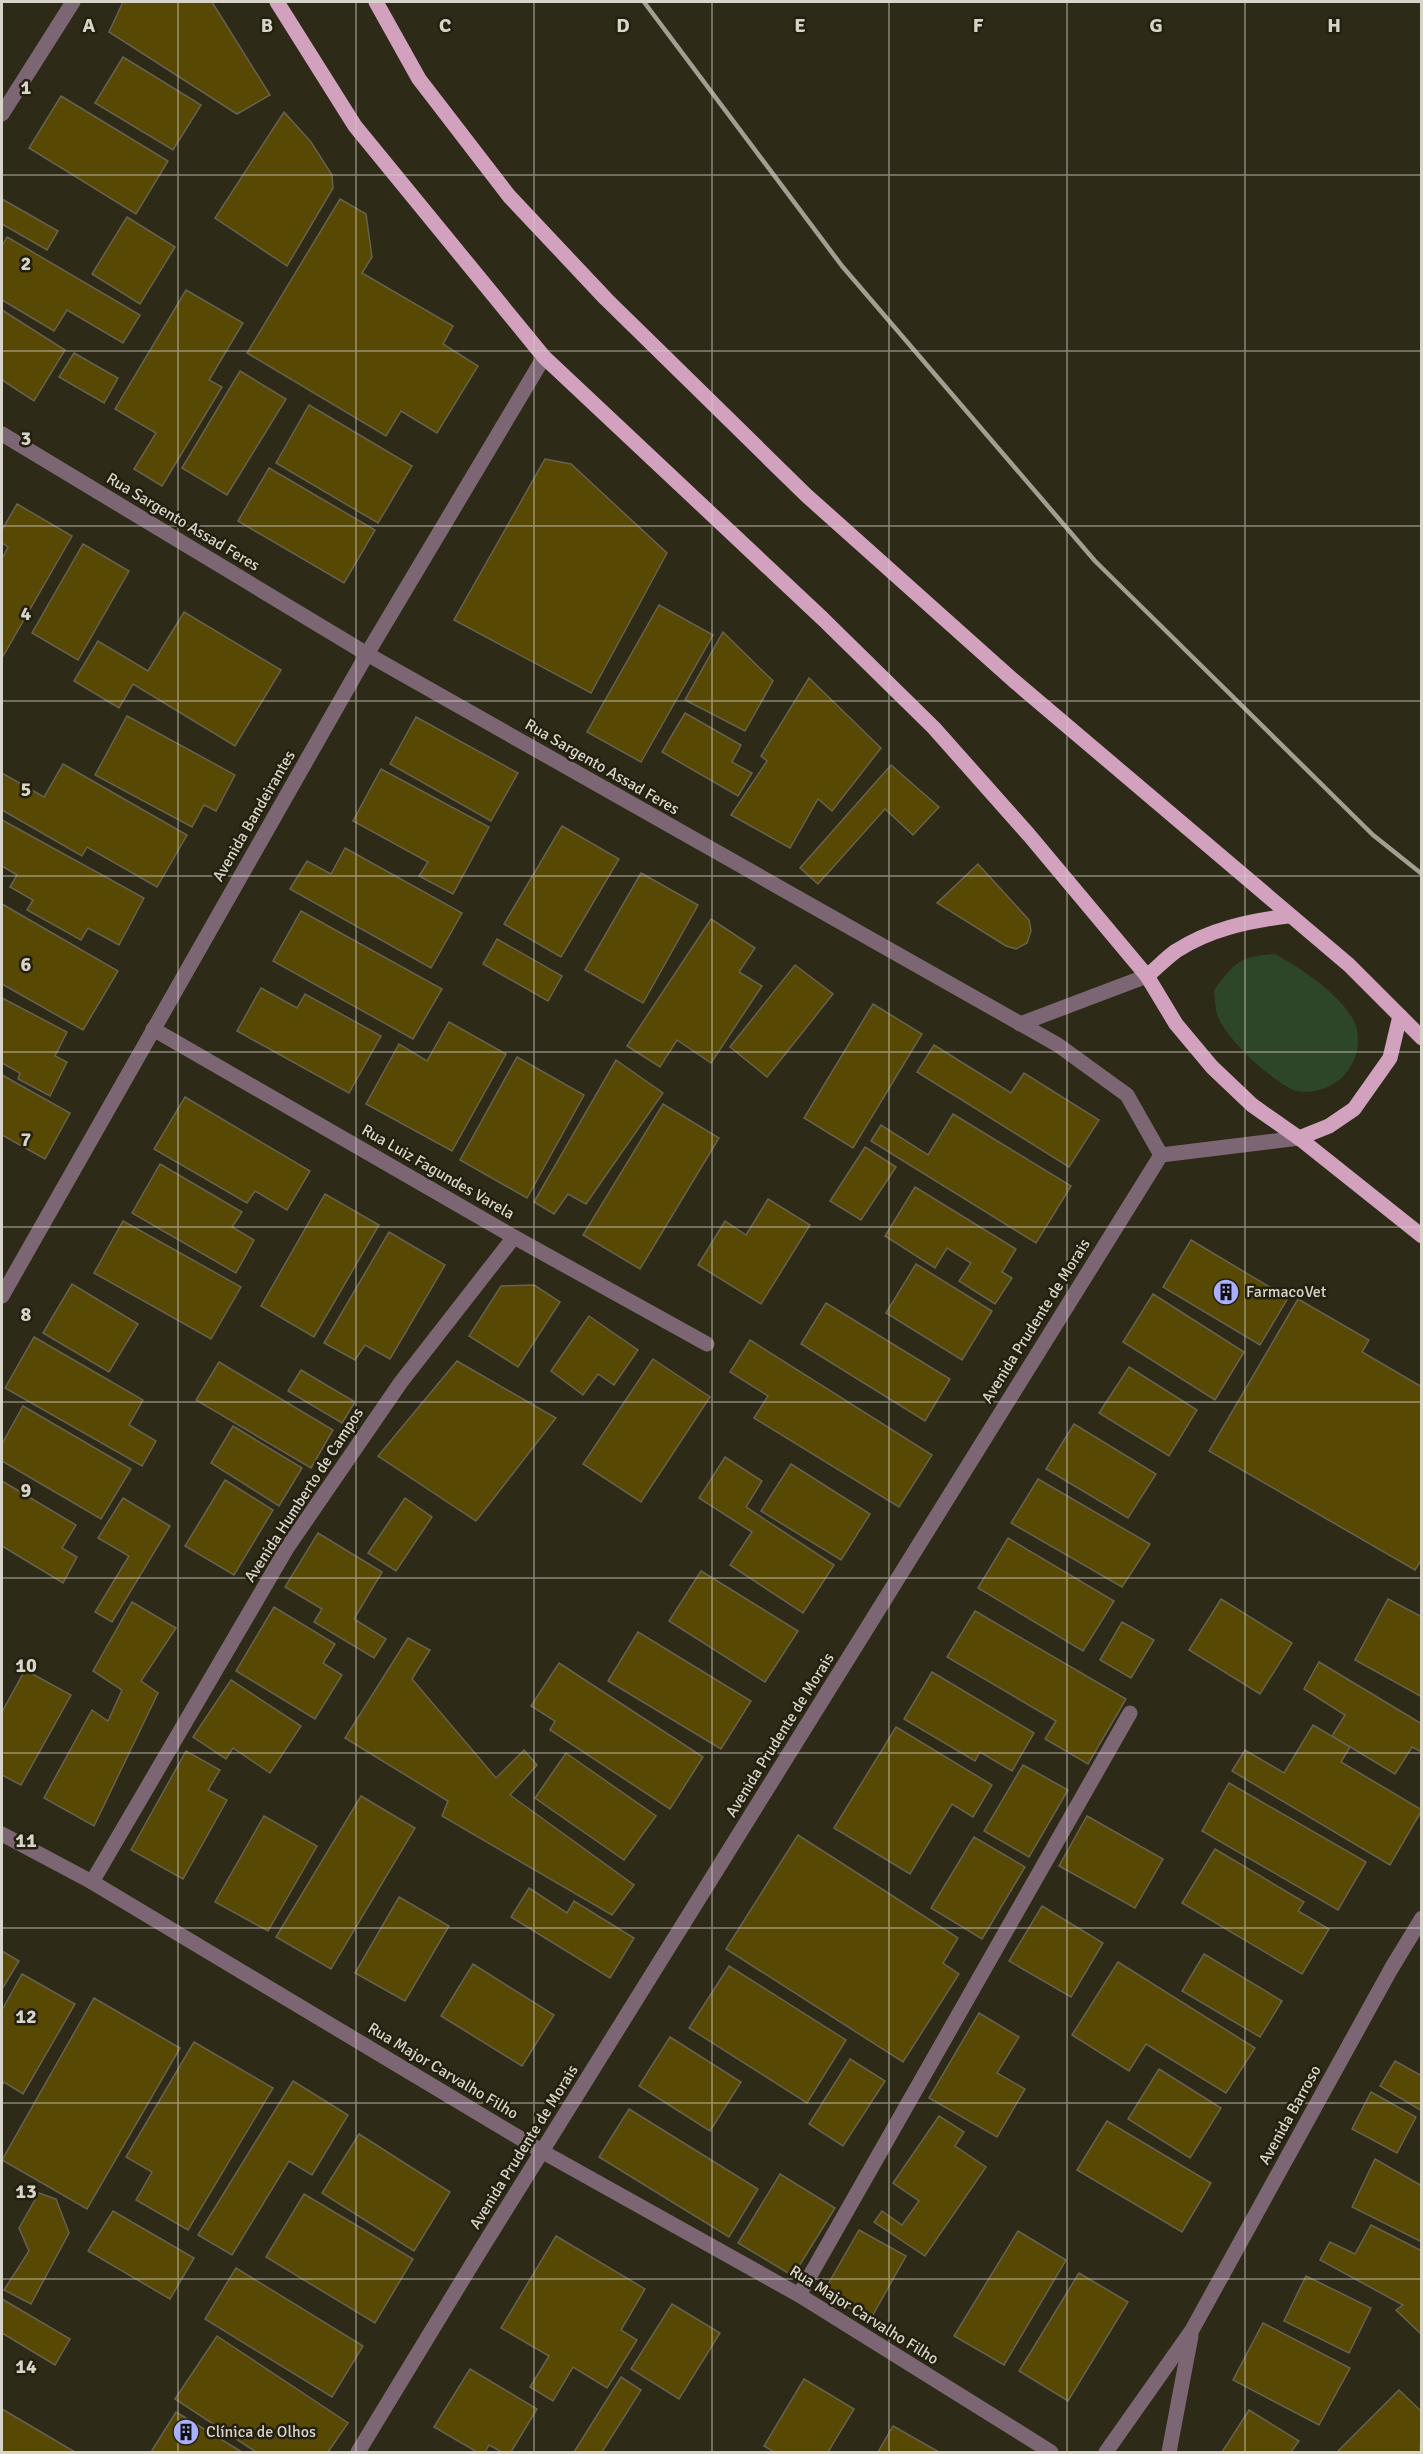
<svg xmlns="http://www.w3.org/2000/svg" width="1423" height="2454" font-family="Signika,sans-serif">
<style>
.green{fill:#2d4627}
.building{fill:#574804;stroke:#67624f;stroke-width:1.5}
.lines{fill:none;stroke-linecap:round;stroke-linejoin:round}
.minor{stroke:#7d6674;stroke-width:15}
.major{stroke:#d1a1be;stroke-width:15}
.rail{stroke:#a29e91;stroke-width:4.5}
.grid{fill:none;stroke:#d7d4c9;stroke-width:1.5;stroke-opacity:0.55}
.labels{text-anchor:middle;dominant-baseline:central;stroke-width:5;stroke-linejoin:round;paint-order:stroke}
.street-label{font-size:16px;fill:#d7d4c9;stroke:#24200f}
.poi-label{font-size:16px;fill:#d7d4c9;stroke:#24200f;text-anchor:start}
.grid-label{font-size:20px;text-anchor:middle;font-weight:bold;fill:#d7d4c9;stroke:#24200f;stroke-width:5;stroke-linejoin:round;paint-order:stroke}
</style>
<rect width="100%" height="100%" fill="#2e2a18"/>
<path class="green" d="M1274 954C1298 965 1352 1002 1357 1030 1364 1066 1333 1097 1297 1091 1286 1089 1261 1068 1252 1060 1240 1048 1225 1033 1218 1017 1215 1009 1215 998 1214 990 1234 963 1240 956 1274 954Z"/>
<g class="building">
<path d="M123 2H212L270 95 237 114 109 32Z"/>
<path d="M123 57 201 105 173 150 95 103Z"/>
<path d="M61 96 168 161 136 214 29 148Z"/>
<path d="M284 112 311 142 332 175 333 188 287 266 215 218Z"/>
<path d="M2 199 58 231 47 250 2 224Z"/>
<path d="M340 199 366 214 372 257 362 273 453 326 443 344 478 366 437 433 401 411 386 436 247 353Z"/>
<path d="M127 217 175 247 140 304 92 274Z"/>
<path d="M7 237 140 315 123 343 67 310 54 331 2 300V246Z"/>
<path d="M186 290 243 323 209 380 222 387 162 486 134 469 156 433 115 409Z"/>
<path d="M2 310 65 350 34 401 2 380Z"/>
<path d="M74 353 118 378 104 403 59 377Z"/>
<path d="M240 371 286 399 227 495 182 468Z"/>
<path d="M309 405 412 466 378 523 276 463Z"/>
<path d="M545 459 571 464 667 553 591 693 454 620Z"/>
<path d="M269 468 375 530 344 583 238 521Z"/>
<path d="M17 504 72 536 2 658V559L8 547 2 543V530Z"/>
<path d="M83 544 129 571 78 660 32 633Z"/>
<path d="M659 605 713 635 641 762 587 732Z"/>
<path d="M184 612 281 670 235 746 133 684 119 708 74 681 98 641 148 671Z"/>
<path d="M723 632 773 681 745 731 685 700Z"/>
<path d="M809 678 881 748 832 811 818 799 790 848 731 815 767 761 761 756Z"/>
<path d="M685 713 741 745 732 762 752 773 738 796 662 752Z"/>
<path d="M127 716 235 775 216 811 204 805 192 827 95 775Z"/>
<path d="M416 717 518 773 491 821 390 764Z"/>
<path d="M63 764 187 835 157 887 87 847 82 856 2 810V773L44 797Z"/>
<path d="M891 765 939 807 913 835 885 809 818 884 800 868Z"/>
<path d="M381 769 489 827 453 894 419 876 428 862 353 821Z"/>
<path d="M2 820 144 898 119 945 88 928 81 940 27 910 33 900 10 887 17 875 2 866Z"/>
<path d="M562 826 619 859 561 957 504 924Z"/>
<path d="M345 848 462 913 431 968 290 889 307 861 331 874Z"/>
<path d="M978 864 1029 920 1031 931 1027 943 1016 949 1006 946 937 903Z"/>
<path d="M641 873 698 905 643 1003 585 970Z"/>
<path d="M2 904 118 971 83 1030 2 984Z"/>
<path d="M301 911 442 989 413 1039 273 961Z"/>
<path d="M711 919 755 948 739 972 762 986 711 1063 677 1040 660 1067 627 1046Z"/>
<path d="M497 939 562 976 548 1001 483 964Z"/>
<path d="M795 965 833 994 767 1077 730 1047Z"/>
<path d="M261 988 297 1008 305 994 381 1036 349 1093 237 1031Z"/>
<path d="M2 998 67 1032 55 1056 67 1062 50 1096 18 1079 20 1073 2 1063Z"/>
<path d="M873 1004 922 1034 853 1148 804 1118Z"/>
<path d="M449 1022 506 1054 452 1151 366 1104 399 1044 427 1061Z"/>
<path d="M934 1045 1011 1093 1024 1073 1099 1120 1069 1167 917 1072Z"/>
<path d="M517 1057 584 1095 527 1198 460 1160Z"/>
<path d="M616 1060 663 1093 586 1204 568 1194 554 1214 534 1202Z"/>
<path d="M2 1075 70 1113 45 1159 2 1135Z"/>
<path d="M185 1097 310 1171 287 1210 255 1191 247 1203 154 1149Z"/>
<path d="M663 1104 719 1138 640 1269 583 1235Z"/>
<path d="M953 1114 1071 1186 1036 1243 871 1141 881 1125 928 1155Z"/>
<path d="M865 1147 896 1167 861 1220 830 1201Z"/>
<path d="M160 1164 242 1212 232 1227 254 1240 236 1273 132 1213Z"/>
<path d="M915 1187 1016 1249 1002 1272 1012 1278 995 1304 959 1281 971 1263 947 1248 935 1268 885 1236Z"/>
<path d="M325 1194 379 1225 314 1337 261 1306Z"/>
<path d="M768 1199 810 1225 761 1304 698 1265 725 1221 746 1235Z"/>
<path d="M123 1221 241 1287 211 1339 94 1273Z"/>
<path d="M389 1232 445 1265 390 1359 365 1345 355 1360 324 1343Z"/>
<path d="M1191 1240 1288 1298 1260 1345 1163 1287Z"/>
<path d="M916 1264 992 1311 962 1360 886 1313Z"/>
<path d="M72 1284 138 1324 109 1372 43 1333Z"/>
<path d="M534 1285 560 1302 518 1367 469 1336 501 1286Z"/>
<path d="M1153 1294 1244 1352 1215 1400 1123 1342Z"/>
<path d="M1298 1299 1369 1340 1362 1352 1422 1387V1559L1415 1570 1209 1451Z"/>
<path d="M826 1303 950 1379 925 1421 801 1344Z"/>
<path d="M589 1316 638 1350 614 1385 598 1374 583 1395 551 1371Z"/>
<path d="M34 1337 143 1400 129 1425 156 1441 142 1466 5 1388Z"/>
<path d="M750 1340 932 1455 899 1507 754 1418 768 1396 730 1372Z"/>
<path d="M653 1359 710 1397 641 1502 583 1464Z"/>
<path d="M457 1361 556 1418 476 1521 378 1456Z"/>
<path d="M219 1362 333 1430 311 1468 196 1400Z"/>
<path d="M1129 1367 1197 1410 1169 1456 1099 1413Z"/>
<path d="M301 1370 355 1402 342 1423 288 1391Z"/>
<path d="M23 1406 131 1469 101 1519 2 1461V1444Z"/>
<path d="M1074 1424 1156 1474 1128 1518 1046 1469Z"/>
<path d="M233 1426 302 1468 279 1506 211 1463Z"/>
<path d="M725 1457 762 1481 746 1507 834 1565 803 1613 730 1565 752 1532 699 1498Z"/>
<path d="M791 1464 870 1514 841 1560 761 1511Z"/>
<path d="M1038 1479 1150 1544 1122 1587 1011 1523Z"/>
<path d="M225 1480 273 1510 234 1575 185 1546Z"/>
<path d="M2 1481 76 1525 62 1548 77 1557 63 1583 2 1546Z"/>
<path d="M123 1498 170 1526 112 1622 95 1612 129 1556 98 1538Z"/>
<path d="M405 1498 432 1517 396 1571 368 1553Z"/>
<path d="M318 1533 382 1572 354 1619 386 1639 374 1658 314 1622 322 1609 285 1587Z"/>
<path d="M1008 1538 1114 1601 1083 1651 978 1588Z"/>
<path d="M701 1571 798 1631 765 1682 669 1621Z"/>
<path d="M1221 1599 1292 1643 1260 1694 1189 1650Z"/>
<path d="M1388 1599 1422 1617V1697L1355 1660Z"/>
<path d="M132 1602 176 1628 141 1681 158 1693 94 1826 44 1798 92 1710 108 1721 122 1690 93 1671Z"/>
<path d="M274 1607 335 1644 323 1663 342 1675 315 1719 236 1671Z"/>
<path d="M975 1611 1126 1699 1088 1764 1045 1739 1056 1721 947 1657Z"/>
<path d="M1122 1622 1154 1640 1131 1678 1100 1660Z"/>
<path d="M638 1632 751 1701 721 1749 608 1681Z"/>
<path d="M408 1638 430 1650 412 1679 496 1778 524 1750 537 1765 510 1795 634 1885 612 1915 442 1816 448 1801 345 1738Z"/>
<path d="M1319 1662 1422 1724V1752L1412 1747 1395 1774 1332 1736 1345 1715 1304 1689Z"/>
<path d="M559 1663 703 1757 670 1809 550 1730 555 1721 531 1706Z"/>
<path d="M25 1670 71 1695 21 1785 2 1775V1712Z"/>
<path d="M932 1672 1034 1733 1012 1771 980 1752 975 1761 904 1719Z"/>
<path d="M231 1680 301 1726 270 1773 233 1748 226 1759 193 1737Z"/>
<path d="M1313 1725 1350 1747 1341 1762 1422 1810 1390 1865 1232 1771 1245 1750 1284 1773Z"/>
<path d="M896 1727 992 1785 973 1817 952 1804 910 1874 834 1828Z"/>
<path d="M186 1751 220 1770 208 1790 227 1800 183 1879 131 1850Z"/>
<path d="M566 1753 656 1816 624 1860 535 1798Z"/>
<path d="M1023 1765 1068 1790 1029 1857 984 1831Z"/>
<path d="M1229 1783 1366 1862 1338 1910 1202 1831Z"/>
<path d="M361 1796 415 1828 331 1969 276 1937Z"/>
<path d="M264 1816 317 1846 268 1931 215 1902Z"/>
<path d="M1087 1816 1163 1859 1135 1908 1059 1866Z"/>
<path d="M798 1835 958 1938 943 1963 959 1974 903 2062 726 1949Z"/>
<path d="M974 1837 1025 1867 982 1939 931 1908Z"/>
<path d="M1215 1849 1304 1902 1298 1911 1329 1929 1302 1974 1182 1903Z"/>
<path d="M529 1888 567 1913 574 1901 634 1938 610 1978 511 1917Z"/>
<path d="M399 1897 449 1926 405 2001 355 1973Z"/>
<path d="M1042 1906 1103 1943 1071 1997 1009 1961Z"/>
<path d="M2 1951 19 1961 2 1989Z"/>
<path d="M1204 1954 1282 2001 1260 2037 1182 1991Z"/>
<path d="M1118 1962 1255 2048 1226 2093 1146 2044 1129 2071 1072 2035Z"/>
<path d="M473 1964 554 2015 522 2066 441 2016Z"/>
<path d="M729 1966 846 2040 807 2103 689 2028Z"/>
<path d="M22 1974 75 2004 23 2094 4 2082 2 2086V2010Z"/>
<path d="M94 1998 180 2048 87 2209 2 2160Z"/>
<path d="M979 2013 1019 2037 997 2073 1025 2089 997 2137 929 2098Z"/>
<path d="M670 2037 741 2082 710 2131 639 2086Z"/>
<path d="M194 2042 273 2088 188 2230 136 2200 152 2172 126 2157Z"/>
<path d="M850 2059 885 2081 843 2146 809 2124Z"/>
<path d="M1395 2061 1422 2076V2111L1380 2086Z"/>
<path d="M1159 2069 1221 2108 1190 2158 1128 2119Z"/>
<path d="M293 2081 348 2115 312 2175 289 2161 232 2255 198 2235Z"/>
<path d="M1371 2092 1416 2117 1397 2153 1352 2129Z"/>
<path d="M629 2109 758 2189 729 2237 599 2157Z"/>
<path d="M939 2116 964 2132 955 2146 986 2167 925 2256 874 2222 882 2211 902 2225 919 2201 893 2183Z"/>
<path d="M1107 2121 1211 2183 1182 2232 1077 2170Z"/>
<path d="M359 2134 450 2192 414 2251 322 2193Z"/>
<path d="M1375 2159 1422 2186V2242L1352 2207Z"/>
<path d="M780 2174 835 2208 793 2276 738 2243Z"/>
<path d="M39 2193 56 2199 69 2233 31 2304 4 2290 29 2251 19 2228Z"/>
<path d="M304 2194 413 2259 375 2323 266 2257Z"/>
<path d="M113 2211 194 2258 170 2299 88 2251Z"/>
<path d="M1371 2225 1422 2251V2335L1396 2310 1403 2305 1320 2260 1330 2242 1355 2254Z"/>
<path d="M859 2230 906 2256 870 2320 823 2293Z"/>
<path d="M1018 2231 1066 2260 1004 2365 954 2336Z"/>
<path d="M556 2236 645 2289 621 2330 637 2340 607 2388 573 2367 553 2401 530 2387 549 2356 501 2328Z"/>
<path d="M236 2268 363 2346 332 2397 205 2319Z"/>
<path d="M1079 2273 1128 2302 1068 2401 1019 2371Z"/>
<path d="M1306 2276 1371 2308 1349 2353 1284 2321Z"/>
<path d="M2 2299 70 2339 55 2365 2 2333Z"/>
<path d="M672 2304 720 2333 679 2399 631 2369Z"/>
<path d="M1263 2323 1350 2368 1319 2425 1233 2380Z"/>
<path d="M217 2336 348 2423 328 2452H256L175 2399Z"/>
<path d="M470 2369 537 2409 511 2452H502L489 2445 485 2452H477L434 2427Z"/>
<path d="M621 2377 641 2390 602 2452H574Z"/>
<path d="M804 2379 854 2409 828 2452H774L764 2446Z"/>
<path d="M1399 2390 1422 2412 1420 2452H1337Z"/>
<path d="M2 2409 75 2452H2Z"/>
<path d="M1249 2410 1299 2441 1291 2452H1222Z"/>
<path d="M176 2412 242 2452H151Z"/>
<path d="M893 2426 939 2452H878Z"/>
</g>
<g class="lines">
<g class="minor">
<path d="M2 114 73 2"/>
<path d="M2 434 367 654 1058 1045 1127 1095 1161 1155"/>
<path d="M1020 1024 1147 976"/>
<path d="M153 1029 514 1237 707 1344"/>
<path d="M1161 1155 1299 1138"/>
<path d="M2 1296 367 654 544 357"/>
<path d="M2 1834 92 1882 543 2152 799 2295 1051 2452"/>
<path d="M92 1882 287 1548 401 1382 514 1237"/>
<path d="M799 2295 1130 1713"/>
<path d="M358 2452 480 2251 1161 1155"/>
<path d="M1106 2452 1192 2330 1391 1969 1422 1918"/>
<path d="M1169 2452 1191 2336"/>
</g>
<g class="major">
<path d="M277 2 355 126 544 357 823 619 934 728 1029 835 1147 976 1176 1024 1212 1067 1252 1105 1299 1138 1422 1236"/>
<path d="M376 2 419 79 509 196 606 299 806 495 1013 680 1349 965 1422 1038"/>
<path d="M1147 976C1157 968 1166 958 1176 951 1210 929 1249 921 1288 916"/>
<path d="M1299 1138 1329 1126 1354 1109 1390 1058 1400 1016"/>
</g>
<path class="rail" d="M644 2 842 266 1095 561 1373 835 1422 874"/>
</g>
<path class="grid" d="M178 2V2452M356 2V2452M534 2V2452M712 2V2452M889 2V2452M1067 2V2452M1245 2V2452M2 175H1422M2 351H1422M2 526H1422M2 701H1422M2 876H1422M2 1052H1422M2 1227H1422M2 1402H1422M2 1578H1422M2 1753H1422M2 1928H1422M2 2103H1422M2 2279H1422"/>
<defs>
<symbol id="building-disc" viewBox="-11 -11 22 22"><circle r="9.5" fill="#aab0fb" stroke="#24200f"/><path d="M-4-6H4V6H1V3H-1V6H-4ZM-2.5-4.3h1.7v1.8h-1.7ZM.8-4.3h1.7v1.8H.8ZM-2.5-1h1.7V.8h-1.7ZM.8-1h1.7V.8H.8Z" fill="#111"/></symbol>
</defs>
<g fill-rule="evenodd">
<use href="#building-disc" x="1211" y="1277" width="30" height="30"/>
<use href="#building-disc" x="171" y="2417" width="30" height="30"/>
</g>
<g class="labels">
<g class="street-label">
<text transform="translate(183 522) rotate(31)">Rua Sargento Assad Feres</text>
<text transform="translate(602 767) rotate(30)">Rua Sargento Assad Feres</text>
<text transform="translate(254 816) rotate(-60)">Avenida Bandeirantes</text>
<text transform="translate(438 1172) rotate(30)">Rua Luiz Fagundes Varela</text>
<text transform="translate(1036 1321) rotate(-58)">Avenida Prudente de Morais</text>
<text transform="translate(304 1495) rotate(-57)">Avenida Humberto de Campos</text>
<text transform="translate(780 1735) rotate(-58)">Avenida Prudente de Morais</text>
<text transform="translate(443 2071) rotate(31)">Rua Major Carvalho Filho</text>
<text transform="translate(1290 2115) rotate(-61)">Avenida Barroso</text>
<text transform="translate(524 2147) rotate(-58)">Avenida Prudente de Morais</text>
<text transform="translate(864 2315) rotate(32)">Rua Major Carvalho Filho</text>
</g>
<g class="poi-label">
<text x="1246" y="1292">FarmacoVet</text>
<text x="206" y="2432">Clínica de Olhos</text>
</g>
</g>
<g class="grid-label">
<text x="89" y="32">A</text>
<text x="267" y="32">B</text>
<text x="445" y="32">C</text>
<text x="623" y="32">D</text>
<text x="800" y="32">E</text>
<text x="978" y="32">F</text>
<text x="1156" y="32">G</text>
<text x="1334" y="32">H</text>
<text x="26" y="94">1</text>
<text x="26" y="270">2</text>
<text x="26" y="445">3</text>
<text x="26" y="620">4</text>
<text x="26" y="796">5</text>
<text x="26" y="971">6</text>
<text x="26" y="1146">7</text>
<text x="26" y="1321">8</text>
<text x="26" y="1497">9</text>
<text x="26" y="1672">10</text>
<text x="26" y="1847">11</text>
<text x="26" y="2023">12</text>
<text x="26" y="2198">13</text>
<text x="26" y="2373">14</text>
</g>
<rect width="1423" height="2454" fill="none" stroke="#d7d4c9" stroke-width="6"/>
</svg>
